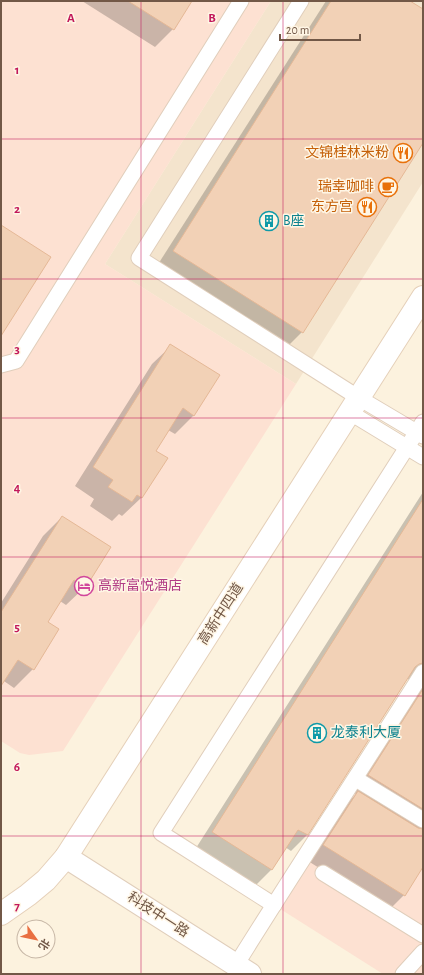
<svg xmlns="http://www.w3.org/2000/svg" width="424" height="975" font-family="'Alegreya Sans','Noto Sans SC',sans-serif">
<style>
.residential{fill:#f4e4cd}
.commercial{fill:#fde1d2}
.shadow{fill:#0003}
.building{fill:#f2d1b6;stroke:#e5b896}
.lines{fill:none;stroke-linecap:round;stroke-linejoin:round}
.service-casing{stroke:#e0cebb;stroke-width:17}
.tertiary-casing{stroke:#e0cebb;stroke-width:24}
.secondary-casing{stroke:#e5d0b9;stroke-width:24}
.service{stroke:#fff;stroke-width:15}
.tertiary{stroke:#fff;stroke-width:22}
.secondary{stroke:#fff;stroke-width:22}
.grid{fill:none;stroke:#c2185b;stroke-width:1;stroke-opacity:0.55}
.labels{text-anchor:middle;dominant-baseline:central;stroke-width:3;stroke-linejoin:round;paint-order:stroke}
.food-label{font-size:14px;fill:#c56008;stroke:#fff6e5;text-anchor:end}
.culture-label{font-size:14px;fill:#0d838f;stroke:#fff6e5;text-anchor:start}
.hotel-label{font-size:14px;fill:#b23c85;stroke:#fff6e5;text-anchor:start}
.street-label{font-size:14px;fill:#725847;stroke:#fff6e5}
.grid-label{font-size:13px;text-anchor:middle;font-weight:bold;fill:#c2185b;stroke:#fff6e5;stroke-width:3;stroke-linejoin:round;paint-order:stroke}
</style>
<rect width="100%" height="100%" fill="#fcf2de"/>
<path class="residential" d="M271 1H423V182L296 384 105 264Z"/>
<g class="commercial">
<path d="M1 1H271L105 264 296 384 63 751 29 755 20 753 1 741Z"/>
<path d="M423 672V974H383L274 905Z"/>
</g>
<g class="shadow">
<path d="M82 1H191L173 29 155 47Z"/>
<path d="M326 1H408L423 10V141L302 332 284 350 155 269Z"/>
<path d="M171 346 194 415 175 434 168 430 155 451 166 458 141 498 122 516 119 514 112 521 90 506 94 499 75 486 152 364Z"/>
<path d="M423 492V865L404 895 388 911 308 861 342 808 356 794 352 792 412 680 407 679 307 835 291 851 285 847 271 870 255 886 196 848Z"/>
<path d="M62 517 110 547 85 587 66 605 60 601 46 623 33 669 14 688 1 679V603L43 536Z"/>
</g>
<g class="building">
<path d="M128 1H192L174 30Z"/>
<path d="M331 1H410L423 9V143L303 333 173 251Z"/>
<path d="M1 225 51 257 1 336Z"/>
<path d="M170 344 220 375 194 416 183 408 156 451 168 458 142 498 137 495 132 502 108 487 113 480 93 467Z"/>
<path d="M423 499V663L419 664 415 667 308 835 298 830 272 870 212 832Z"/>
<path d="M62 516 111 547 86 587 74 580 48 622 59 629 34 670 18 660 1 686V612Z"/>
<path d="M423 689V809L368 775Z"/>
<path d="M358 791 418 828 423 829V867L405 896 323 845Z"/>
</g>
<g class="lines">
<defs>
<g id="service">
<path d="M301 1 139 258 359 398 423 436"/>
<path d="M1 365 16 361 241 1"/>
<path d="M349 412 423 457"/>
<path d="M356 779 423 820"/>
<path d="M323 873 423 935"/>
<path d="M274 905 161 833 423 422"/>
<path d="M236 965C297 867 361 770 423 672"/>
<path d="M403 974 423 952"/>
</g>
<path id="tertiary" d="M66 857 250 974"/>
<path id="secondary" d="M1 914 28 895 46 880 66 857 423 297"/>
</defs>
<use href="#service" class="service-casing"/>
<use href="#tertiary" class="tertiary-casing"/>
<use href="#secondary" class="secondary-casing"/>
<use href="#service" class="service"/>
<use href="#tertiary" class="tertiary"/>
<use href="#secondary" class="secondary"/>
</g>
<path class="grid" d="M141 1V974M283 1V974M1 139H423M1 279H423M1 418H423M1 557H423M1 696H423M1 836H423"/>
<defs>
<symbol id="restaurant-ring" viewBox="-11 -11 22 22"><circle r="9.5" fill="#fff6e5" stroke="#e8710a" stroke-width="1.5"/><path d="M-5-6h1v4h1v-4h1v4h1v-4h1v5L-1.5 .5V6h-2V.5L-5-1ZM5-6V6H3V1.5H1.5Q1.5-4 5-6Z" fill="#e8710a"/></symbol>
<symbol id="cafe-ring" viewBox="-11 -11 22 22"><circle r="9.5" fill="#fff6e5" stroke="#e8710a" stroke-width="1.5"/><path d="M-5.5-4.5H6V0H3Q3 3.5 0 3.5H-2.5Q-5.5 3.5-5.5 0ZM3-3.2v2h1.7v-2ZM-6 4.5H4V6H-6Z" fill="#e8710a"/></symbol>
<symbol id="building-ring" viewBox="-11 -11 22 22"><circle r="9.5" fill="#fff6e5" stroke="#0f9aa8" stroke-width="1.5"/><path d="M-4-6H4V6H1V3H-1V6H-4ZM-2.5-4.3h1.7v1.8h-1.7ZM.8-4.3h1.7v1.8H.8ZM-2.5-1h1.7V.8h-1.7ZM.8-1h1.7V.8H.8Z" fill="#0f9aa8"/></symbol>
<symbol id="hotel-ring" viewBox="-11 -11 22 22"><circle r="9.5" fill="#fff6e5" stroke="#d1479c" stroke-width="1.5"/><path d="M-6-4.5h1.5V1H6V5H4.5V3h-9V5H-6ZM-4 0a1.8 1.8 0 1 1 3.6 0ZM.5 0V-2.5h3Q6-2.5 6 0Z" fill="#d1479c"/></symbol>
</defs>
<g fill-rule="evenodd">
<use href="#restaurant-ring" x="392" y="142" width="22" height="22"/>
<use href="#cafe-ring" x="377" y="176" width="22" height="22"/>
<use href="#restaurant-ring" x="356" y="196" width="22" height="22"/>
<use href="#building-ring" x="258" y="210" width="22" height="22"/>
<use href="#hotel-ring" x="73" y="575" width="22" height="22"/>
<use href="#building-ring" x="306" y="722" width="22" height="22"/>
</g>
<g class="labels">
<g class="food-label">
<text x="389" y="153">文锦桂林米粉</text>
<text x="374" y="187">瑞幸咖啡</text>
<text x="353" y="207">东方宫</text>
</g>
<g class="culture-label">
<text x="283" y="221">B座</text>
<text x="331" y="733">龙泰利大厦</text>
</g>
<g class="hotel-label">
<text x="98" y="586">高新富悦酒店</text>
</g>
<g class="street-label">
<text transform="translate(221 614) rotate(-57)">高新中四道</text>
<text transform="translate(158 915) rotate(33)">科技中一路</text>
</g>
</g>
<g class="grid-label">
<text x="71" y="22">A</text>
<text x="212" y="22">B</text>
<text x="17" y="74">1</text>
<text x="17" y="213">2</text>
<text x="17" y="353">3</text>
<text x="17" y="492">4</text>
<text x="17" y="631">5</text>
<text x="17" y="771">6</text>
<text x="17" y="910">7</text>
</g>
<rect width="424" height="975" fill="none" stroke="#725847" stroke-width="4"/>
<g transform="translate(36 939) rotate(123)"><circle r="19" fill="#fff6e5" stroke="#c7b7a6"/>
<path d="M0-3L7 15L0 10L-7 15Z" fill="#e96f41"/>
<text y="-6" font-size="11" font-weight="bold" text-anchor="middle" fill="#725847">北</text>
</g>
<path d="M280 34v6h80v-6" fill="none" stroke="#725847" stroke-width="2"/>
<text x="286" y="34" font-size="12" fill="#725847" stroke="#fff6e5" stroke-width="3" paint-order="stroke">20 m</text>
</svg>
